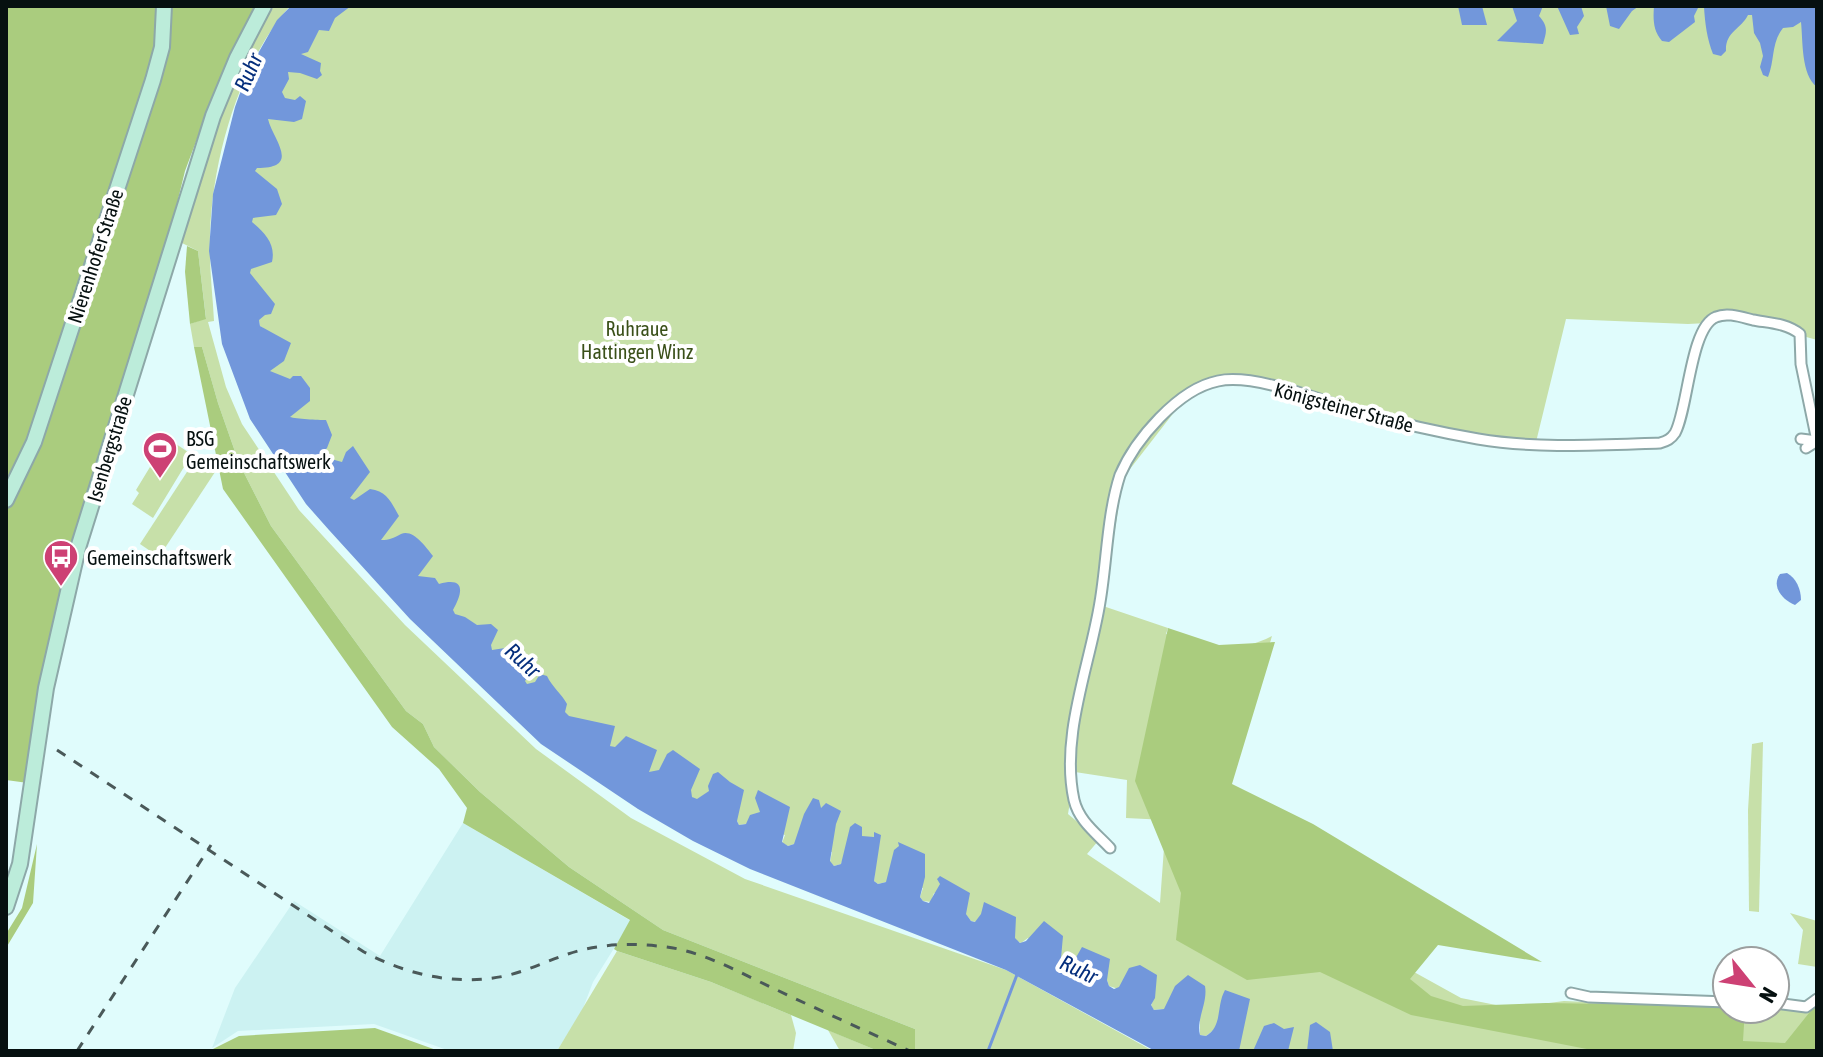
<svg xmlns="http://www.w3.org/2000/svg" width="1823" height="1057" font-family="'Asap Condensed',sans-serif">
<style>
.built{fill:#ccf2f2}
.green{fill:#c7e0a9;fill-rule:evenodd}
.forest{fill:#aacc7e}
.water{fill:#7297db}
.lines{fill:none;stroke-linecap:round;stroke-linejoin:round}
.stream{stroke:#7297db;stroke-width:3}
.street-casing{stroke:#8da8a8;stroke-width:13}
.secondary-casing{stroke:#8da8a8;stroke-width:18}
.street{stroke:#fff;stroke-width:9}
.secondary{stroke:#bcecda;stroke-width:14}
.rail{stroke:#4a5959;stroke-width:3;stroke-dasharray:10 10;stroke-linecap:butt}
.labels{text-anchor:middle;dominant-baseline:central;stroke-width:8;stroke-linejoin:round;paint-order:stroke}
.street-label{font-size:20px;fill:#061010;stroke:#fff}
.park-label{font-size:20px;fill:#3a5019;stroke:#fff}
.poi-label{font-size:20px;fill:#061010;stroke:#fff;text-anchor:start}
.water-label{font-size:22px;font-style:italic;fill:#052e7c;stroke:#fff}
</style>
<rect width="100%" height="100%" fill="#e0fcfc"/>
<path class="built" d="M463 823 631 921 593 982 582 1011 557 1051H450L374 1024 238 1031 212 1048 235 988 294 901 380 956Z"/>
<g class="green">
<path d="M274 6H290C236 67 208 173 210 253 210 276 213 298 214 321L208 322 226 387 242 424 299 510 405 625 536 749 631 818 745 879 1006 970 1153 1051H915V1029L663 930 569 867 480 792 434 747 423 724 406 711 271 526 239 463 218 403 202 347H194L190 324 206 318 198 251 180 242C206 162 228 78 274 6Z"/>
<path d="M340 6H1709L1817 25V340L1729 315 1707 323 1688 324 1566 319 1536 442H1511L1430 427 1273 386 1226 380 1189 393 1123 478 1103 606 1168 628 1166 634C1209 645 1231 657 1272 636L1228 787 1405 967 1461 998 1511 1008 1564 1001 1634 1004 1737 1025C1751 1022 1760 1009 1775 1009V1004L1807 1003 1814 1009 1812 1051H1267L1256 1046 1253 1051H1239V1039L1215 1029 1206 1036 1200 1035V1021L1164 1009 1154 1010 1151 1006 1153 1000 1109 986 1107 980 1074 961 1067 964 1061 958 1028 938 1021 943 1017 941 981 915 976 922 971 921 965 913 934 893 931 902 923 901 920 897 923 888 886 882 878 884 874 881 875 868 844 856 841 864 834 866 830 862 832 852 794 844 788 846 782 843 785 835 746 824 739 825 737 821 657 779 463 642 316 459 289 416 295 412 279 376 269 371 275 366 263 328 260 326 250 273 246 225 258 139 295 52ZM1075 772 1127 780 1126 818 1166 820 1160 903 1087 854 1099 840 1068 814Z"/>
<path d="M176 444 188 452 183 459 187 462 153 518 132 504 139 493 136 490 150 467 154 470 163 456 167 458Z"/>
<path d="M198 455 216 462 217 469 159 557 140 544Z"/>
<path d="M1763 742 1759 912 1749 911 1748 810 1752 744Z"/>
<path d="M1790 913 1817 921V967L1798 964 1803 930Z"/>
<path d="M617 951 711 982 791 1015 796 1033 793 1051H557Z"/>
<path d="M828 1030 878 1051H840Z"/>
</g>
<g class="forest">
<path d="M6 6H254L255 9 216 88 185 171 164 256 97 462 68 568 28 783 6 780Z"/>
<path d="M187 246 198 251 206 319 190 324 185 272Z"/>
<path d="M194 347H202L218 403 239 463 271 526 406 711 423 724 434 747 480 792 569 867 663 930 915 1029V1051H878L711 982 617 951 614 949 630 920 463 823 467 808 439 769 392 727 223 489Z"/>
<path d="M1168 628 1219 645 1275 642 1232 784 1313 824 1542 962 1438 945 1410 979 1431 996 1463 1006 1546 1003 1727 1006V1009H1745L1743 1041 1785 1043 1817 1003V1051H1597L1411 1015 1320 972 1247 980 1176 940 1181 893 1135 781Z"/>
<path d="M37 844 33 903 6 948V934L22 908Z"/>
<path d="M375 1028 439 1051H209L239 1036Z"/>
</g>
<g class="water">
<path d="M291 6H351L335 18 329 31 319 30 308 52 301 54 321 63 320 71 322 75 317 79 300 73 288 72 289 79 282 92 285 98 295 100 300 96 306 101 302 119 294 122 268 119C273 140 302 168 257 168L255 171 277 189 282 204 276 215 253 218 252 222C265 233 276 244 272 262L251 269 250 273 275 304 271 314 265 315 259 320 260 326 291 343 284 361 270 371 290 379 293 376H301L310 388V401L290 417C296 419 318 420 326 420L332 435 327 448 316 459 319 462 331 459 342 462 346 452 353 446 370 472 350 498 354 500 370 489C387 491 391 502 399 516L381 540C390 540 393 538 401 534 413 529 425 546 433 556L418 576 435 578 439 584C467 576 462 594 453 610L455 614 465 617 477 625 491 624 498 630 491 645 492 650 511 647 532 662 533 669 525 681 527 684 535 682 540 674 547 676C552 687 562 694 567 704L565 712 569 716 615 726 610 746 615 747 626 736 657 750 649 772 659 770 667 754 673 750 700 769 691 790 692 797 697 799 709 791 708 786 713 774 718 772 730 782 744 790 737 821 739 825 746 824 750 815 760 812 755 798 758 790 790 807 782 842 788 846 794 844 804 814 813 798 819 800 821 808 826 803 841 811 836 824 830 861 834 866 841 864 850 827 855 823 862 827V836L874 837V832L881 835 874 881 878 884 886 882 894 850 899 846 898 842 925 854V877L920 897 923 901 929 903 940 884 937 879 940 876 970 893 966 914 971 921 975 922 981 914 984 902 1016 917 1015 938 1020 943 1026 941 1044 921 1063 936 1061 958 1066 963 1074 961 1082 947 1110 959 1107 980 1109 986 1114 989 1119 987 1129 968 1140 965 1157 975 1155 998 1151 1005 1154 1010 1164 1009 1175 986 1188 975 1205 986C1208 1003 1196 1019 1200 1035L1206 1036C1223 1026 1216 1006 1225 990L1250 999 1239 1051H1155L1006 970 750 869 693 841 638 809 541 744 410 619 329 530 306 504 250 419 222 344 209 251 213 194 235 107 248 71 277 20Z"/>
<path d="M1458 6H1482L1487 25H1462Z"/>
<path d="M1512 6H1543L1539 16C1548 26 1547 31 1543 44L1497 41 1517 21Z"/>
<path d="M1557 6H1581L1584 16 1577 27 1579 34 1570 35Z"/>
<path d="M1606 6H1639L1632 11 1619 29 1610 26Z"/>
<path d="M1654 6H1817V87C1801 75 1803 41 1801 22L1793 27 1783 28C1771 43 1775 60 1768 77L1763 75 1760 67 1763 56 1760 43 1754 33 1752 15H1748C1741 29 1725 32 1726 51L1721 56 1713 54C1707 39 1705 23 1704 7L1698 8 1694 16 1695 22 1669 42 1662 41C1653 31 1653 19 1654 6Z"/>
<path d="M1787 573C1796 578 1801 589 1801 600L1795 605C1782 600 1771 586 1780 574Z"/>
<path d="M1316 1022 1330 1032 1333 1051H1307L1310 1025Z"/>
<path d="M1274 1023 1284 1029 1294 1027 1288 1051H1253L1264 1026Z"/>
</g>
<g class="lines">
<path class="stream" d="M988 1051 1018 972"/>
<defs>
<g id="street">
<path d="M1801 439 1817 441 1806 448"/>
<path d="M1110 848C1096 833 1079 821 1074 800 1060 736 1090 665 1100 602 1107 561 1107 515 1120 475 1135 440 1178 389 1218 381 1255 373 1322 401 1359 412 1398 423 1438 432 1478 439 1537 449 1600 445 1660 443 1667 441 1671 439 1675 433 1688 410 1690 327 1716 317 1727 312 1741 317 1753 320 1769 323 1786 323 1800 334L1801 364 1817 441"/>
<path d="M1571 993 1589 997 1727 1002"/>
<path d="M1775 1003 1806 1007 1817 999"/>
</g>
<g id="secondary">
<path d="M6 500 34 442 153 80 162 47 164 6"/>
<path d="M6 907 20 864 46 688 78 548 213 116 237 58 264 6"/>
</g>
</defs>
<use href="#street" class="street-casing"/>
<use href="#secondary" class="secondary-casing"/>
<use href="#street" class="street"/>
<use href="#secondary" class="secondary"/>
<g class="rail">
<path d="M57 750 364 952C408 975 455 986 505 976 527 971 547 961 568 954 598 944 627 943 658 946 700 949 740 973 777 990 821 1011 866 1031 910 1051"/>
<path d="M77 1051 211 845"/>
</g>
</g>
<defs>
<symbol id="stadium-pin" viewBox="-11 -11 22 30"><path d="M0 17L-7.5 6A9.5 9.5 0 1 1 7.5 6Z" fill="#cd4174" stroke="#fff"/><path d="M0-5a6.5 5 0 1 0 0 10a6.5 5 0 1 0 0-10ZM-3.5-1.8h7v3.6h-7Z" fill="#fff"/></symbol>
<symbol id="bus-pin" viewBox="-11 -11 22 30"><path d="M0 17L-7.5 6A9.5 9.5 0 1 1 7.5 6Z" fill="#cd4174" stroke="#fff"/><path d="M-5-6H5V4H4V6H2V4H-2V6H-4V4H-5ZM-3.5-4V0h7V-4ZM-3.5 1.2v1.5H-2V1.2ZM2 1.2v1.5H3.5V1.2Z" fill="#fff"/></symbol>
</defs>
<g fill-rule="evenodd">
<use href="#stadium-pin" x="140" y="429" width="40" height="54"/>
<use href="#bus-pin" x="41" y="537" width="40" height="54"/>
</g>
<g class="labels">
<g class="street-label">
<text transform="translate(95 256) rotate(-72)">Nierenhofer Straße</text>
<text transform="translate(1344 407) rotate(15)">Königsteiner Straße</text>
<text transform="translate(109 449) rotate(-73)">Isenbergstraße</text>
</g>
<g class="park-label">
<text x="637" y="328">Ruhraue<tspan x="637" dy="23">Hattingen Winz</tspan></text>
</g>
<g class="poi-label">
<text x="186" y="438">BSG<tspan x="186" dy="23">Gemeinschaftswerk</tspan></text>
<text x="87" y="557">Gemeinschaftswerk</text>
</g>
<g class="water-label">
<text transform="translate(248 72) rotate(-66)">Ruhr</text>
<text transform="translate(523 660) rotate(43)">Ruhr</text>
<text transform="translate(1079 969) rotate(26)">Ruhr</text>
</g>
</g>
<rect width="1823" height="1057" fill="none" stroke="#061010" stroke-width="16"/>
<g transform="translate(1751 985) rotate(120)"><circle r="38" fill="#ffffff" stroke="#9b9f9f" stroke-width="2"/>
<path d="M0-6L14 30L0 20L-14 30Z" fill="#cd4174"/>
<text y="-12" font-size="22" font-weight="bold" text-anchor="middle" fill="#061010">N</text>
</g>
</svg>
